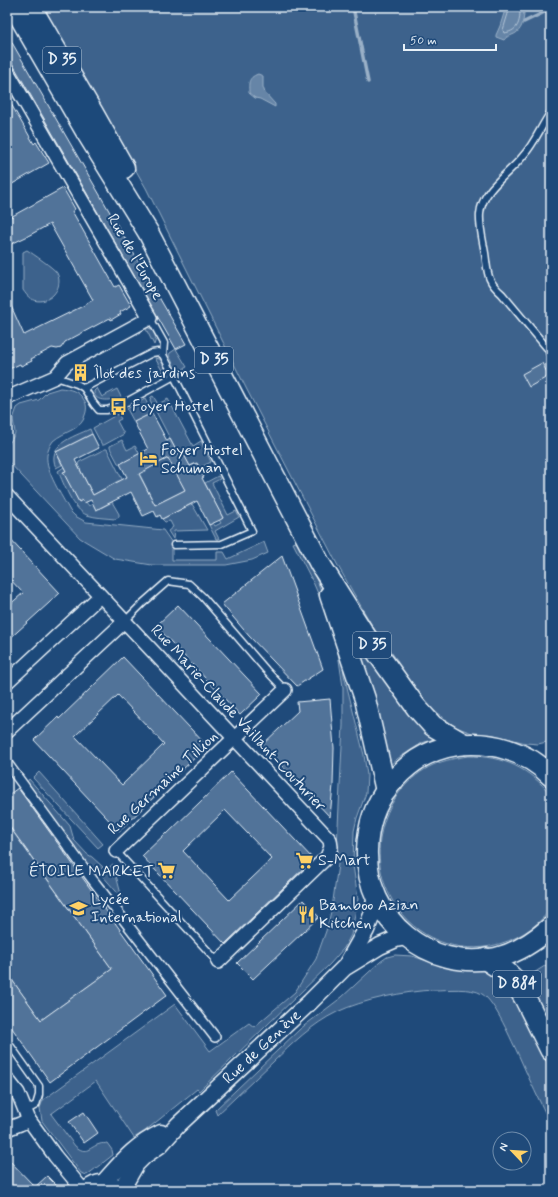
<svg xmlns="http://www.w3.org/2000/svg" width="558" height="1197" font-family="Mynerve,sans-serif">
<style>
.green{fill:#3c628c;stroke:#92aac2}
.water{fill:#6685a7;stroke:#9ab0c7}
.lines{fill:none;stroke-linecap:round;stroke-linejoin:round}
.shore{stroke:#b4c6d8;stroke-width:1}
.stream{stroke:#9ab0c7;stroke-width:3.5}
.building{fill:#517399;stroke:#e8f1f8;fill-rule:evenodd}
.service-casing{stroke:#e8f1f8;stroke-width:9}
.pedestrian-casing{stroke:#e8f1f8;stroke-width:12}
.minor-casing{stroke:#e8f1f8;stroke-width:16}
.tertiary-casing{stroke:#e8f1f8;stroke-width:19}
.primary-casing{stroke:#e8f1f8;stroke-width:23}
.trunk-casing{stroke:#e8f1f8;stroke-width:24}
.service{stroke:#1f4a7a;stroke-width:6}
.pedestrian{stroke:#1f4a7a;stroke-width:9}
.minor{stroke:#1f4a7a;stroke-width:13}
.tertiary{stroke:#1f4a7a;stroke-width:16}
.primary{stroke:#1f4a7a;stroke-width:20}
.trunk{stroke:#1f4a7a;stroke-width:21}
.labels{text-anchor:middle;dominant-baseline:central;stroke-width:4;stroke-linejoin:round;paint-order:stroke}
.shield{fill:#1f4a7a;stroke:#acbfd2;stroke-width:1}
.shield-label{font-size:15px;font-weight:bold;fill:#e8f1f8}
.street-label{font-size:16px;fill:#e8f1f8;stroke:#1f4a7a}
.poi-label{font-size:16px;fill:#e8f1f8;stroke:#1f4a7a;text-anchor:start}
</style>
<rect width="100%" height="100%" fill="#1f4a7a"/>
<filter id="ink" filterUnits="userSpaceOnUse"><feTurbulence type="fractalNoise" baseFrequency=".025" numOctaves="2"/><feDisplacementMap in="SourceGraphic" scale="8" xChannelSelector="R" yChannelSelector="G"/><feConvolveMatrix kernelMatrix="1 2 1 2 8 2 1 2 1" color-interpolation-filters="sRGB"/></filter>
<g filter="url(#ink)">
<g class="green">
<path d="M42 7H551V741L538 744 526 743 494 735 472 733 456 727 426 705 393 664 397 660 374 629 338 566 246 388 146 188Z"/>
<path d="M27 250C33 254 54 268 57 273 65 289 47 307 31 299 28 297 25 293 23 290V252Z"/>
<path d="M145 327C154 328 158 336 154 345Z"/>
<path d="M176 349 187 367 177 372 169 355 170 353Z"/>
<path d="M155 358 160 359 166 370 164 374Z"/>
<path d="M60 388C70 389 79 391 84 400 87 404 87 410 85 415 82 430 64 431 53 441 50 445 48 450 47 455 45 471 62 496 70 511L75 516 86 522 163 530 172 543V560H217V552H224L228 559 264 542 268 553 252 560 226 565H152L115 559 80 538 7 460V446L12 439 15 433 13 419 17 408 21 405 39 400 47 392Z"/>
<path d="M97 388 102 397 117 389 121 397C113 400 94 404 94 391Z"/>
<path d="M153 396 158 404 168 399 193 446 201 441 211 462 199 468 196 463 190 466 182 452 178 454 150 400 151 397Z"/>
<path d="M145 399 152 413 134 422 127 409Z"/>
<path d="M118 414 121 419 117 421 124 434 104 445H102L93 428Z"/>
<path d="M90 429 92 434 56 452 62 465 56 468C46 444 73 437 90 429Z"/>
<path d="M122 440 127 450 135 446 140 454 120 464 118 463 110 448V446Z"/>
<path d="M105 449H107L123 481H118L93 495 78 465 79 462Z"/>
<path d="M169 458 185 490 155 505 139 473Z"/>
<path d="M64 467 66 471 64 472 79 502 82 500 84 503 86 502 89 506 93 504 97 510 112 502 119 514V517L115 519C106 518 96 518 87 515 73 510 64 484 58 471Z"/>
<path d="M218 476 220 479 212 483 228 515 236 511 239 517 215 531 219 539H216L209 525 213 523 215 526 221 523 219 520 223 518 205 483Z"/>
<path d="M192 504 207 530 174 531 173 539 168 531 173 527 170 521 165 522 162 519Z"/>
<path d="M296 542 309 562 329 609 342 656 344 675 364 755 367 775 366 793 357 818 354 831 353 865 358 899 351 935 344 948 330 964 199 1091 197 1089 145 1131 134 1138 96 1081 51 1114 75 1146C87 1156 89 1147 100 1144 102 1143 105 1144 107 1143L112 1150 113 1155 87 1175 81 1173 42 1121 40 1108 43 1100 175 1004 210 1051 249 1023 254 1027 295 992 316 959 326 931 332 908 339 857 337 847 343 725V687L338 653 329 619 313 582 293 543Z"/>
<path d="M343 607 439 737 422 743 397 759 389 766Z"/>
<path d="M468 756C503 756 529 768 551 795V908C537 928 515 941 491 946 471 950 450 947 432 938 414 929 399 914 390 896 365 849 385 788 433 765 445 760 456 758 468 756Z"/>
<path d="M39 772 103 844 98 848 33 778Z"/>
<path d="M29 779 70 826 74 840 87 854 92 857 103 867 95 874 27 782Z"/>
<path d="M10 828 112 969 41 1020 7 973V830Z"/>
<path d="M113 864 122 898 101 874Z"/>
<path d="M395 955 412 956 449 968 489 971 506 981 551 1070V1125C540 1102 529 1079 519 1056 512 1042 495 1001 482 994 471 987 447 990 434 990 406 991 362 1000 337 1012 312 1024 292 1044 273 1062 254 1080 236 1097 217 1115L215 1110 300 1029 342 997 380 962 387 957Z"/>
<path d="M551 962V1024L526 978Z"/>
</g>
<g class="water">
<path d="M506 7H524C524 17 524 31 512 35 508 37 507 36 504 40L496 37V35L500 26Z"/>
<path d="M258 74 263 76V87L265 93 275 104V107L260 99 255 98 249 93C249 84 247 78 258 74Z"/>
</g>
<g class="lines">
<path class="shore" d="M510 7 503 30 504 33C520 31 520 20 520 7"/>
<g class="stream">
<path d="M353 7 368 82"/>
<path d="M524 22 551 9"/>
</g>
</g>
<g class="building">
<path d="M7 34 186 344 176 349 7 54Z"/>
<path d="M7 97 34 144 36 142 49 163 7 187Z"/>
<path d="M63 188 75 209 72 211 115 287 119 285 131 306 120 312 121 314 111 320 110 318 65 342 61 348 57 349 52 348 31 359 32 361 21 366 20 364 7 370V297L24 335 87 304V303L93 300 50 224 26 237 7 246V219Z"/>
<path d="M542 363 549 376 529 387 522 374Z"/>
<path d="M152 413 167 441 170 439 178 454 182 451 190 466 197 463 204 477 202 478 223 518 220 520 209 525 197 501 162 519 160 515 157 517 154 511 143 516 131 492 96 510 91 500 84 503 82 500 79 502 63 472 66 471 56 452 92 434 99 448 75 460 93 495 127 477 120 464 148 449 134 422ZM168 458 185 490 155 505 139 474Z"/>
<path d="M7 536 60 593 7 641V607L23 593 7 576Z"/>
<path d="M282 556 323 669 297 686 249 636 222 604Z"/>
<path d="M178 605 262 694 240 715 156 626Z"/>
<path d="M123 657 207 746 119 831 34 740 58 717 59 719ZM118 695 164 744 122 785 75 736Z"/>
<path d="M330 699 334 748 333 785 330 817 262 745 298 711 297 702Z"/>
<path d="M231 772 313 859 225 944 142 856 166 833 167 834ZM225 810 272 859 229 900 183 851Z"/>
<path d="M18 788 167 995 50 1082 7 1021V973L41 1020 112 969 7 823V796Z"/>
<path d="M303 900 319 917 253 979 237 963Z"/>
<path d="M84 1112 98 1133 84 1143 69 1122Z"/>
<path d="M7 1158 35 1187 47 1176 61 1190H7Z"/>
</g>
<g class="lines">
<defs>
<g id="service">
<path d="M551 112C541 126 535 143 523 156 509 174 482 189 480 214 479 226 483 241 485 253 488 273 486 280 502 294L548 349 551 357"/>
<path d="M150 318 164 343 163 355"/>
<path d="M158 352 163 355 174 376 119 406 107 410H99L94 404 84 388 152 353Z"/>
<path d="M174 376 252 531 222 544 174 545"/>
<path d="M56 377 77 384 84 388"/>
<path d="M124 622 143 603 168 581 189 584 203 597 266 670 285 690"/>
<path d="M116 851 219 963"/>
<path d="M7 1046 10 1045 39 1086V1095L36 1105 25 1111"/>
</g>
<path id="pedestrian" d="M7 763 92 879 215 1037"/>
<g id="minor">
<path d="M7 71 150 318 67 363 55 377 7 398"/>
<path d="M7 496 330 840 331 847 327 857 218 962"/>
<path d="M7 682 100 596"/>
<path d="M7 731 124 622"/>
<path d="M116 851 285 690"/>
<path d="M7 1079 18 1093 29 1120 55 1156 83 1190"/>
<path d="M7 1129 20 1124 29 1120"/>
</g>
<g id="tertiary">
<path d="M347 964 366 930 372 915 376 896"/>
<path d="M103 1183C122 1162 134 1146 161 1133"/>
<path d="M86 1190C94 1183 102 1181 112 1185"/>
<path d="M121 1190 136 1164 144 1156 160 1145 178 1125 310 1002 344 968 380 946 396 939 406 937"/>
</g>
<g id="primary">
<path d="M14 7 88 135 148 232 320 564 368 640 416 707 433 726 464 744"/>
<path d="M31 7 93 113 124 168"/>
<path d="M330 595 365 699 386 791"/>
<path d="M551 776C527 751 491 741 457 745 429 749 406 764 389 786 374 806 368 825 367 850 365 920 429 972 496 958 518 953 535 941 551 927"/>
</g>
<path id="trunk" d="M486 959 507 973 514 980 525 998 551 1050"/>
</defs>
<use href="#service" class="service-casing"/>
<use href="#pedestrian" class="pedestrian-casing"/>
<use href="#minor" class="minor-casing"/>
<use href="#tertiary" class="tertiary-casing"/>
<use href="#primary" class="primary-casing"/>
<use href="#trunk" class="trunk-casing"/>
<use href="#service" class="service"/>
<use href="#pedestrian" class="pedestrian"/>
<use href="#minor" class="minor"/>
<use href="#tertiary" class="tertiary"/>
<use href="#primary" class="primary"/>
<use href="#trunk" class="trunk"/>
</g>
</g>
<defs>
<symbol id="building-bare" viewBox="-9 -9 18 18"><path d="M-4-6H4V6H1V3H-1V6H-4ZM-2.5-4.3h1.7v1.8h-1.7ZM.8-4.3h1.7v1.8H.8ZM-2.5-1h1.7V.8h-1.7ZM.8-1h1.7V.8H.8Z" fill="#ffd166" stroke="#1f4a7a" stroke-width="2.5" paint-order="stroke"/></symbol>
<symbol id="bus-bare" viewBox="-9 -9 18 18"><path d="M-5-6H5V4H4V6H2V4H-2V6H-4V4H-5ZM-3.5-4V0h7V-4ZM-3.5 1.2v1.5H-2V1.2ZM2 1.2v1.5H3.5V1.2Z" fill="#ffd166" stroke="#1f4a7a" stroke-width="2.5" paint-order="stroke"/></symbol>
<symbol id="hotel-bare" viewBox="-9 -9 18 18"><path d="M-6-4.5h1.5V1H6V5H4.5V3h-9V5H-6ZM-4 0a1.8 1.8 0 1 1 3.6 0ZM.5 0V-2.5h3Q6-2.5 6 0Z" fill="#ffd166" stroke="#1f4a7a" stroke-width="2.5" paint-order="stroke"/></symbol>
<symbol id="supermarket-bare" viewBox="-9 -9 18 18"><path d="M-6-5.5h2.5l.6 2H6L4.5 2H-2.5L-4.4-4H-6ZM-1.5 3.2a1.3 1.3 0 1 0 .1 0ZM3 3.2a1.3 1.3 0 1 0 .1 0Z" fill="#ffd166" stroke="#1f4a7a" stroke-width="2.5" paint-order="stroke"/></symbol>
<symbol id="school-bare" viewBox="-9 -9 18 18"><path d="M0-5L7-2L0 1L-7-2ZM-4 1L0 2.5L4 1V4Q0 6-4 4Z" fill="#ffd166" stroke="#1f4a7a" stroke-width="2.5" paint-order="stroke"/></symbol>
<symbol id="restaurant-bare" viewBox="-9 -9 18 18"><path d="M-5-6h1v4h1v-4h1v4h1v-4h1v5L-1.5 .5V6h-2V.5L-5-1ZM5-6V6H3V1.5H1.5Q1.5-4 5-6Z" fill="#ffd166" stroke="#1f4a7a" stroke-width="2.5" paint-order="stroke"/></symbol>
</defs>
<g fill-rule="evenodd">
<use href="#building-bare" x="68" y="360" width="25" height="25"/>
<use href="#bus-bare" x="106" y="394" width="25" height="25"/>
<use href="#hotel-bare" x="136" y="446" width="25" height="25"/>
<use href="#supermarket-bare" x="292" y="848" width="25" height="25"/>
<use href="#supermarket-bare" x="154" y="858" width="25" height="25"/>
<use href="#school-bare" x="66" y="896" width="25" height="25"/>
<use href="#restaurant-bare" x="294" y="902" width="25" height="25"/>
</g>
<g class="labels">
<g class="shield">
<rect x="43" y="47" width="38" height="26" rx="3"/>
<rect x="195" y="347" width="38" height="26" rx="3"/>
<rect x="353" y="632" width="38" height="26" rx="3"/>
<rect x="493" y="971" width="48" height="26" rx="3"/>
</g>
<g class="shield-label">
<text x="62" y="60">D 35</text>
<text x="214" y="360">D 35</text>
<text x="372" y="645">D 35</text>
<text x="517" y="984">D 884</text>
</g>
<g class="street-label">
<text transform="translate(135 257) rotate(60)">Rue de l'Europe</text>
<text transform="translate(238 718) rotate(47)">Rue Marie-Claude Vaillant-Couturier</text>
<text transform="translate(163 783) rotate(-43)">Rue Germaine Tillion</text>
<text transform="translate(262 1047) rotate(-43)">Rue de Genève</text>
</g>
<g class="poi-label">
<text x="93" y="373">Îlot des jardins</text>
<text x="132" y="406">Foyer Hostel</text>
<text x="161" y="450">Foyer Hostel<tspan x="161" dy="18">Schuman</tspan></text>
<text x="318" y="860">S-Mart</text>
<text x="154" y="871" text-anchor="end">ÉTOILE MARKET</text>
<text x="91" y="899">Lycée<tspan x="91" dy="18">International</tspan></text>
<text x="319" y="905">Bamboo Azian<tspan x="319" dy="18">Kitchen</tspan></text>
</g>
</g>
<rect width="558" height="1197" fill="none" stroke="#1f4a7a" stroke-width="24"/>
<rect x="12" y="12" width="534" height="1173" fill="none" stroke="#e8f1f8" stroke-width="1.5" filter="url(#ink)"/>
<g transform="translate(512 1151) rotate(295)"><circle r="19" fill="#1f4a7a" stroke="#6f8dac"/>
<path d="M0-3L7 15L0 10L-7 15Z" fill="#ffd166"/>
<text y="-6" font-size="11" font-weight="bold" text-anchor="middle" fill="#e8f1f8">N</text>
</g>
<path d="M404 44v6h92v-6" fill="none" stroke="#e8f1f8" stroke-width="2"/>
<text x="410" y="44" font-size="12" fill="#e8f1f8" stroke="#1f4a7a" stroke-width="3" paint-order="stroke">50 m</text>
</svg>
